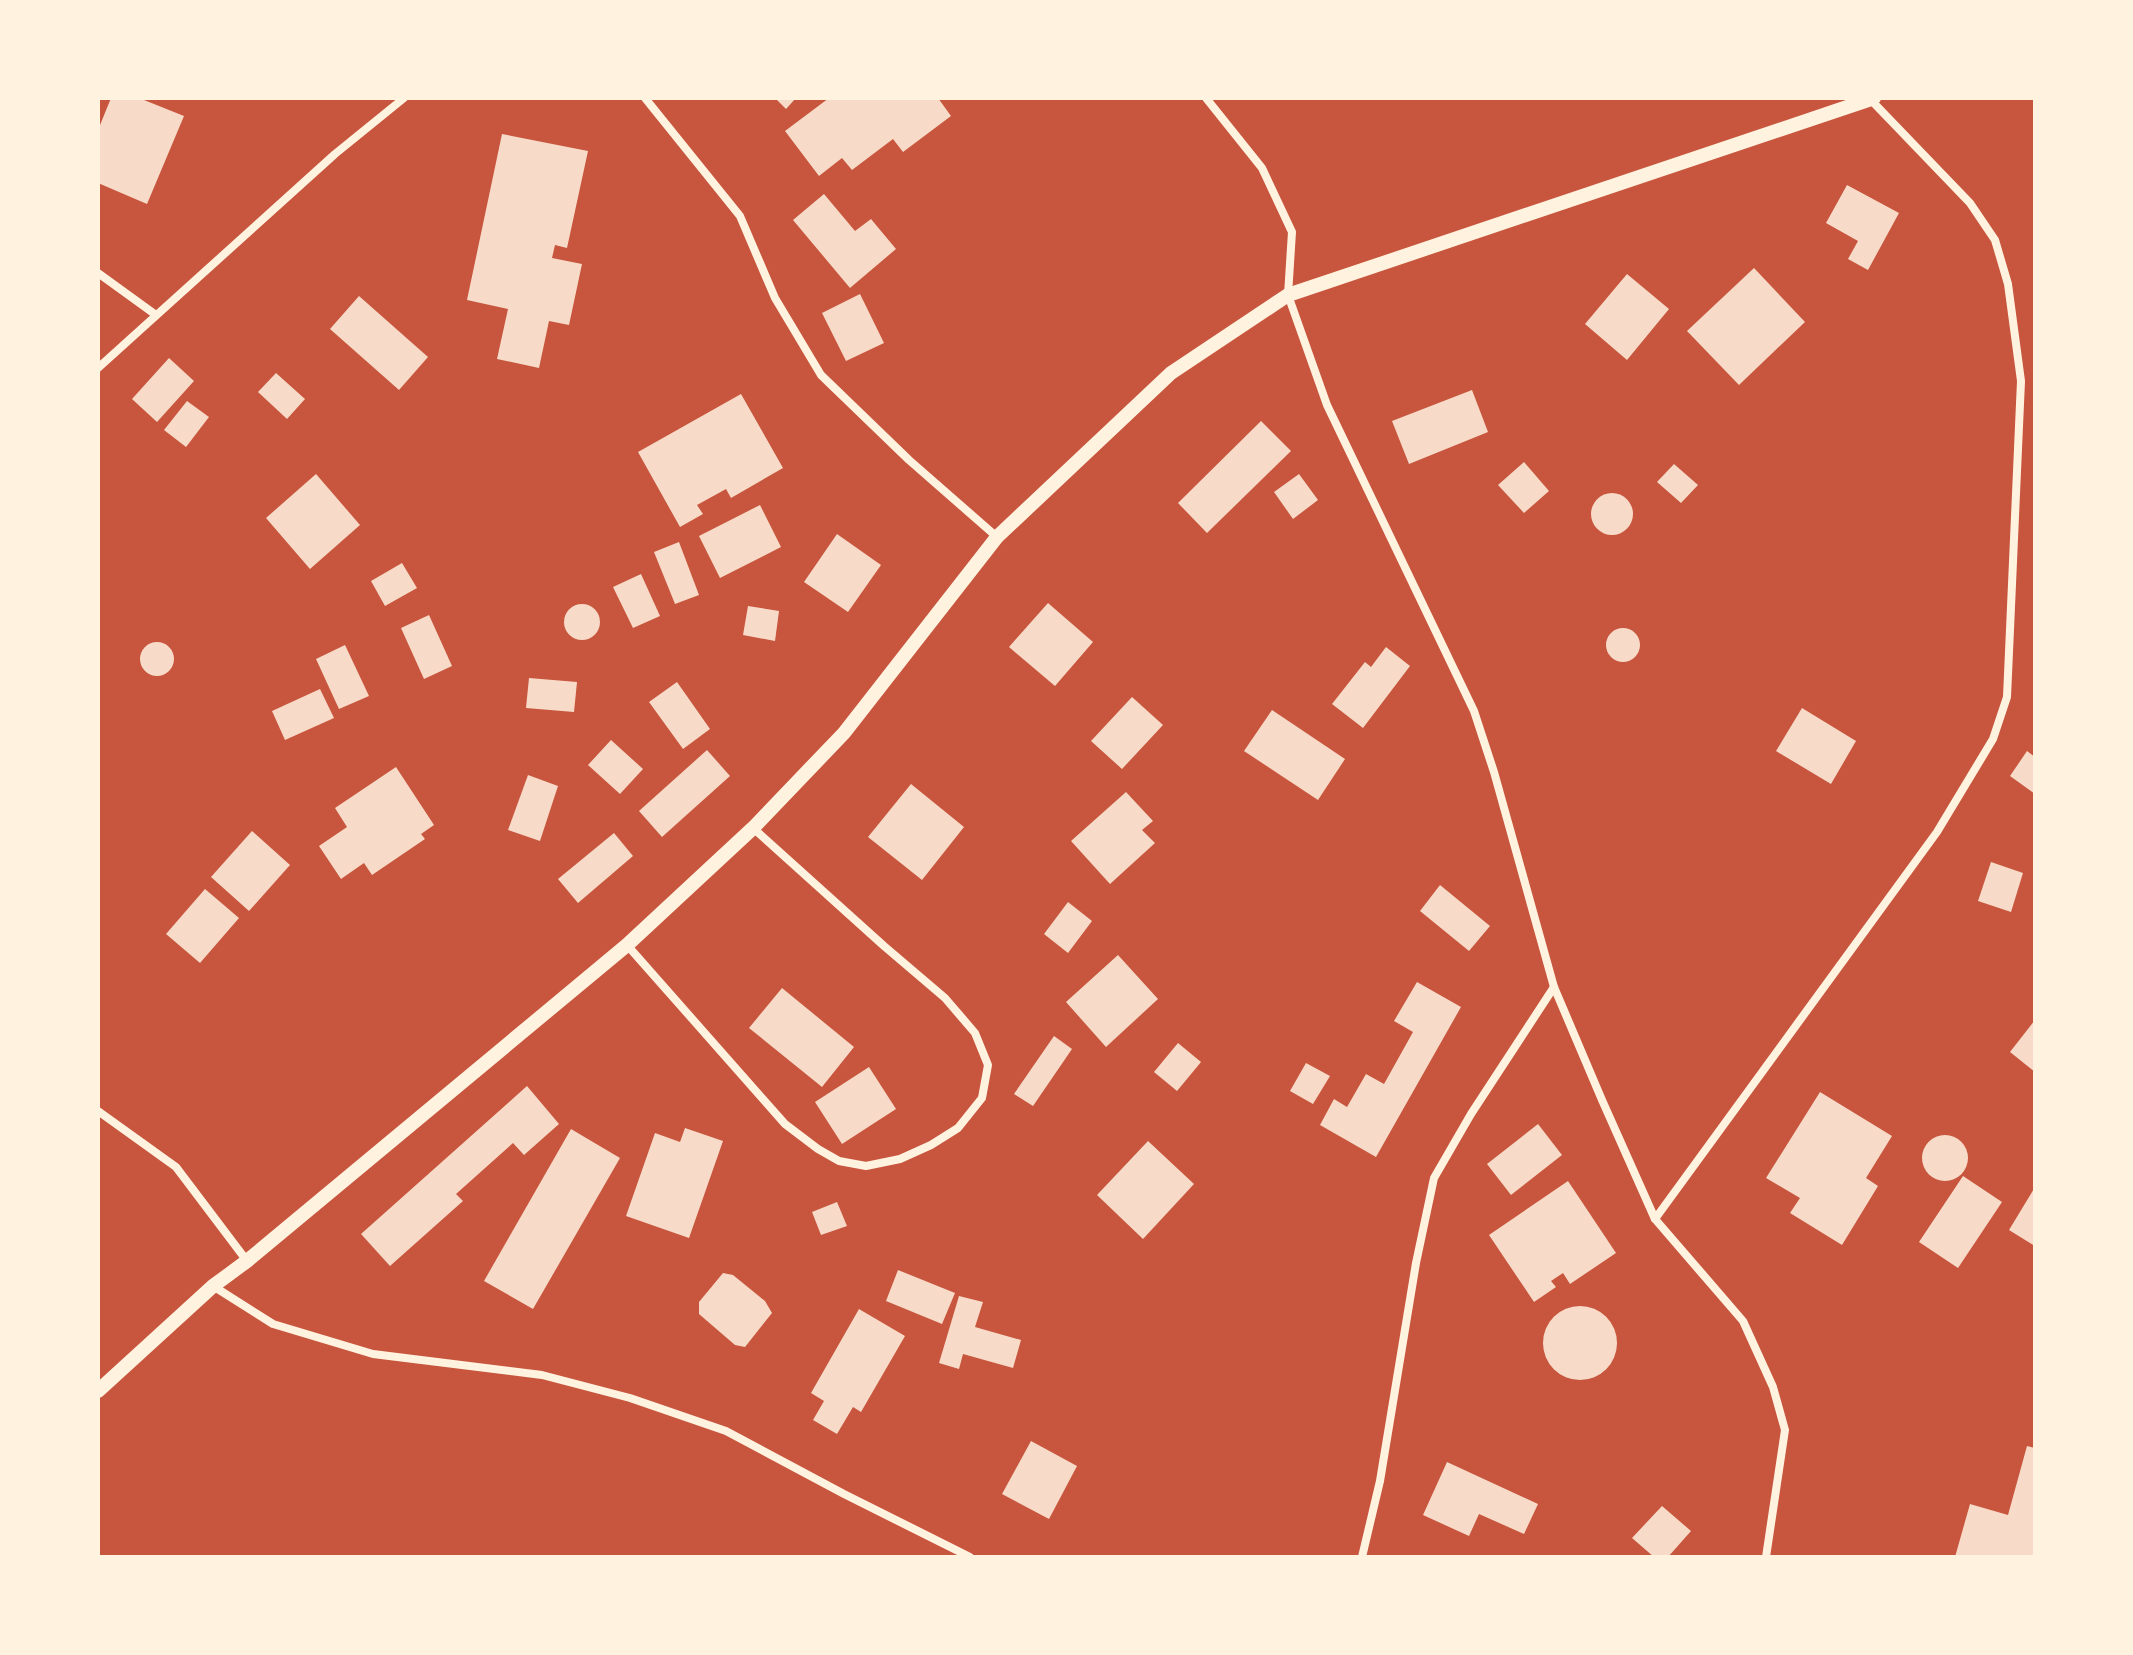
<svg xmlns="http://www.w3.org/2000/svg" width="2133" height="1655" font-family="Roboto,sans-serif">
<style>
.building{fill:#f7dbc8}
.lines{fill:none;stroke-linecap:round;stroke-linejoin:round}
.minor{stroke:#fff3e0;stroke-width:8}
.tertiary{stroke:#fff3e0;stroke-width:14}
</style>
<rect width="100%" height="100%" fill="#c8553d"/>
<g class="building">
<path d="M111 98H139L184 116 147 204 98 183V130Z"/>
<path d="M775 98H796L786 109Z"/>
<path d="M829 98H938L951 116 903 152 893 139 852 170 842 158 819 176 785 131Z"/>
<path d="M502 134 588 151 567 248 555 245 552 258 582 264 569 325 549 321 539 368 497 359 508 309 467 300Z"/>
<path d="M1847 185 1899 213 1868 270 1848 259 1858 241 1826 223Z"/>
<path d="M824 194 855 231 871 219 896 249 850 288 793 220Z"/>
<path d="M1754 268 1805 322 1739 385 1687 331Z"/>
<path d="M1627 274 1669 309 1627 360 1585 324Z"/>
<path d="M860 294 884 343 846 361 822 313Z"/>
<path d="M359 296 428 357 399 390 330 329Z"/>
<path d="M169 358 194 381 157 422 132 399Z"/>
<path d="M276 373 305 399 287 419 258 392Z"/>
<path d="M1472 390 1488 432 1409 464 1392 421Z"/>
<path d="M741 394 783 468 731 498 726 489 697 505 703 514 680 527 638 452Z"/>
<path d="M187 401 209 417 186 447 164 430Z"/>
<path d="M1261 421 1291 451 1207 533 1178 503Z"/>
<path d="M1524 462 1549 491 1524 513 1498 485Z"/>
<path d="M1674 464 1698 485 1681 503 1657 482Z"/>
<path d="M316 474 360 525 310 569 266 518Z"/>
<path d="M1299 474 1318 500 1293 519 1274 492Z"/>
<circle cx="1612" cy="514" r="21"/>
<path d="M760 505 781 547 720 578 699 536Z"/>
<path d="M837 534 881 565 848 612 804 582Z"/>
<path d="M679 542 699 595 675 604 654 552Z"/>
<path d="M402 563 417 588 385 606 371 581Z"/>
<path d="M641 574 660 616 633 628 613 587Z"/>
<path d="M1048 603 1093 642 1055 686 1009 647Z"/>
<circle cx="582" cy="622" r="18"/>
<path d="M748 606 779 611 775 641 743 635Z"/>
<path d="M429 615 452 666 424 679 401 628Z"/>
<circle cx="1623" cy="645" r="17"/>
<circle cx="157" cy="659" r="17"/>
<path d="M345 645 369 696 339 709 316 659Z"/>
<path d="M1386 647 1410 666 1363 728 1332 704 1365 662 1371 667Z"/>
<path d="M529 678 577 682 574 712 526 708Z"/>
<path d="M677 682 710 729 683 749 649 702Z"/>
<path d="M320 689 334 718 285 740 272 711Z"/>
<path d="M1132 697 1163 725 1122 769 1091 741Z"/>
<path d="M1802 708 1856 741 1831 784 1776 751Z"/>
<path d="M1272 710 1345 759 1318 800 1244 751Z"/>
<path d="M611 740 643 769 620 794 588 765Z"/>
<path d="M707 750 730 776 662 837 639 811Z"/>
<path d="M2027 751 2035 757V794L2010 776Z"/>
<path d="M396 767 434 825 421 834 425 839 372 875 364 863 341 879 319 846 347 827 335 808Z"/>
<path d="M528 775 558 786 540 841 508 830Z"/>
<path d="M911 784 964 827 922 880 868 837Z"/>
<path d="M1126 792 1153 821 1142 830 1155 843 1110 884 1071 841Z"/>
<path d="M252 831 290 865 249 911 211 877Z"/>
<path d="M614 833 633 856 578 903 558 879Z"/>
<path d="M1991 862 2023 873 2011 912 1978 901Z"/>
<path d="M1440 885 1490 926 1469 951 1420 911Z"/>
<path d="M205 889 239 918 200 963 166 934Z"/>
<path d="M1068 902 1092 921 1068 953 1044 934Z"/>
<path d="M1118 955 1158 999 1106 1047 1066 1002Z"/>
<path d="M1417 982 1461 1007 1376 1157 1320 1125 1334 1099 1347 1107 1366 1074 1384 1084 1413 1032 1394 1021Z"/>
<path d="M782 988 854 1047 822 1087 749 1028Z"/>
<path d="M2035 1020V1072L2010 1052Z"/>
<path d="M1054 1036 1072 1049 1033 1106 1014 1094Z"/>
<path d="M1178 1043 1201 1062 1177 1091 1154 1072Z"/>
<path d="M1306 1063 1330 1076 1313 1104 1290 1091Z"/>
<path d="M869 1067 896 1109 842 1144 815 1102Z"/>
<path d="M527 1086 559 1124 524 1155 513 1143 456 1194 463 1201 390 1266 361 1234Z"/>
<path d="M1820 1092 1892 1136 1866 1178 1878 1186 1842 1245 1790 1213 1800 1198 1766 1178Z"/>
<path d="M1538 1124 1562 1155 1511 1195 1487 1164Z"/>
<path d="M685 1128 723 1141 689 1238 626 1216 655 1133 680 1142Z"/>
<path d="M571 1129 620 1158 533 1309 484 1281Z"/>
<circle cx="1945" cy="1158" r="23"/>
<path d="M1148 1141 1194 1184 1143 1239 1097 1195Z"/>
<path d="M1963 1176 2002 1202 1958 1268 1919 1242Z"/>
<path d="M1568 1181 1616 1253 1570 1284 1563 1273 1551 1281 1556 1287 1534 1302 1489 1235Z"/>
<path d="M2035 1187V1246L2009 1230Z"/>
<path d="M837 1202 847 1226 821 1235 812 1212Z"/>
<path d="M898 1270 955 1293 942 1324 886 1301Z"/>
<path d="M723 1273 733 1275 765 1301 772 1313 745 1347 735 1345 699 1314V1302Z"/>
<path d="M959 1296 983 1302 975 1327 1021 1340 1013 1368 963 1354 959 1369 939 1363Z"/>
<circle cx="1580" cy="1343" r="37"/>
<path d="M859 1309 905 1336 861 1412 853 1407 837 1434 813 1420 824 1401 811 1393Z"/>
<path d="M1031 1441 1077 1466 1049 1519 1002 1494Z"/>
<path d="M2027 1446 2035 1448V1557H1955L1970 1504 2008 1515Z"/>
<path d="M1447 1462 1538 1504 1524 1534 1479 1514 1469 1536 1423 1515Z"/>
<path d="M1662 1506 1691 1531 1668 1557H1654L1632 1538Z"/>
</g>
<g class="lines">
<g class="minor">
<path d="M645 98 740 216 775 298 821 375 909 460 997 537"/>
<path d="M1206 98 1262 168 1292 232 1288 295 1327 405 1474 711 1494 772 1554 987 1602 1100 1655 1219 1743 1321 1773 1387 1785 1430 1766 1557"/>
<path d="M98 273 156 315"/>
<path d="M98 368 335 154 404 98"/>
<path d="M627 945 785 1124 818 1149 839 1161 866 1166 900 1159 931 1145 958 1128 982 1098 988 1065 975 1033 945 998 884 946 753 828"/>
<path d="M98 1111 176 1167 247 1261"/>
<path d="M1655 1219 1937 832 1993 739 2007 697 2021 381 2008 284 1995 240 1970 203 1870 99"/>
<path d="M213 1286 273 1324 373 1354 542 1375 630 1398 726 1431 844 1494 970 1557"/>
<path d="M1362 1557 1380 1481 1416 1263 1434 1178 1471 1114 1554 987"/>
</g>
<path class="tertiary" d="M98 1391 213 1286 247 1261 627 945 753 828 844 733 997 537 1171 373 1288 295 1874 98"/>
</g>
<rect width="2133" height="1655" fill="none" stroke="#fff3e0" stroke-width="200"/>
</svg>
